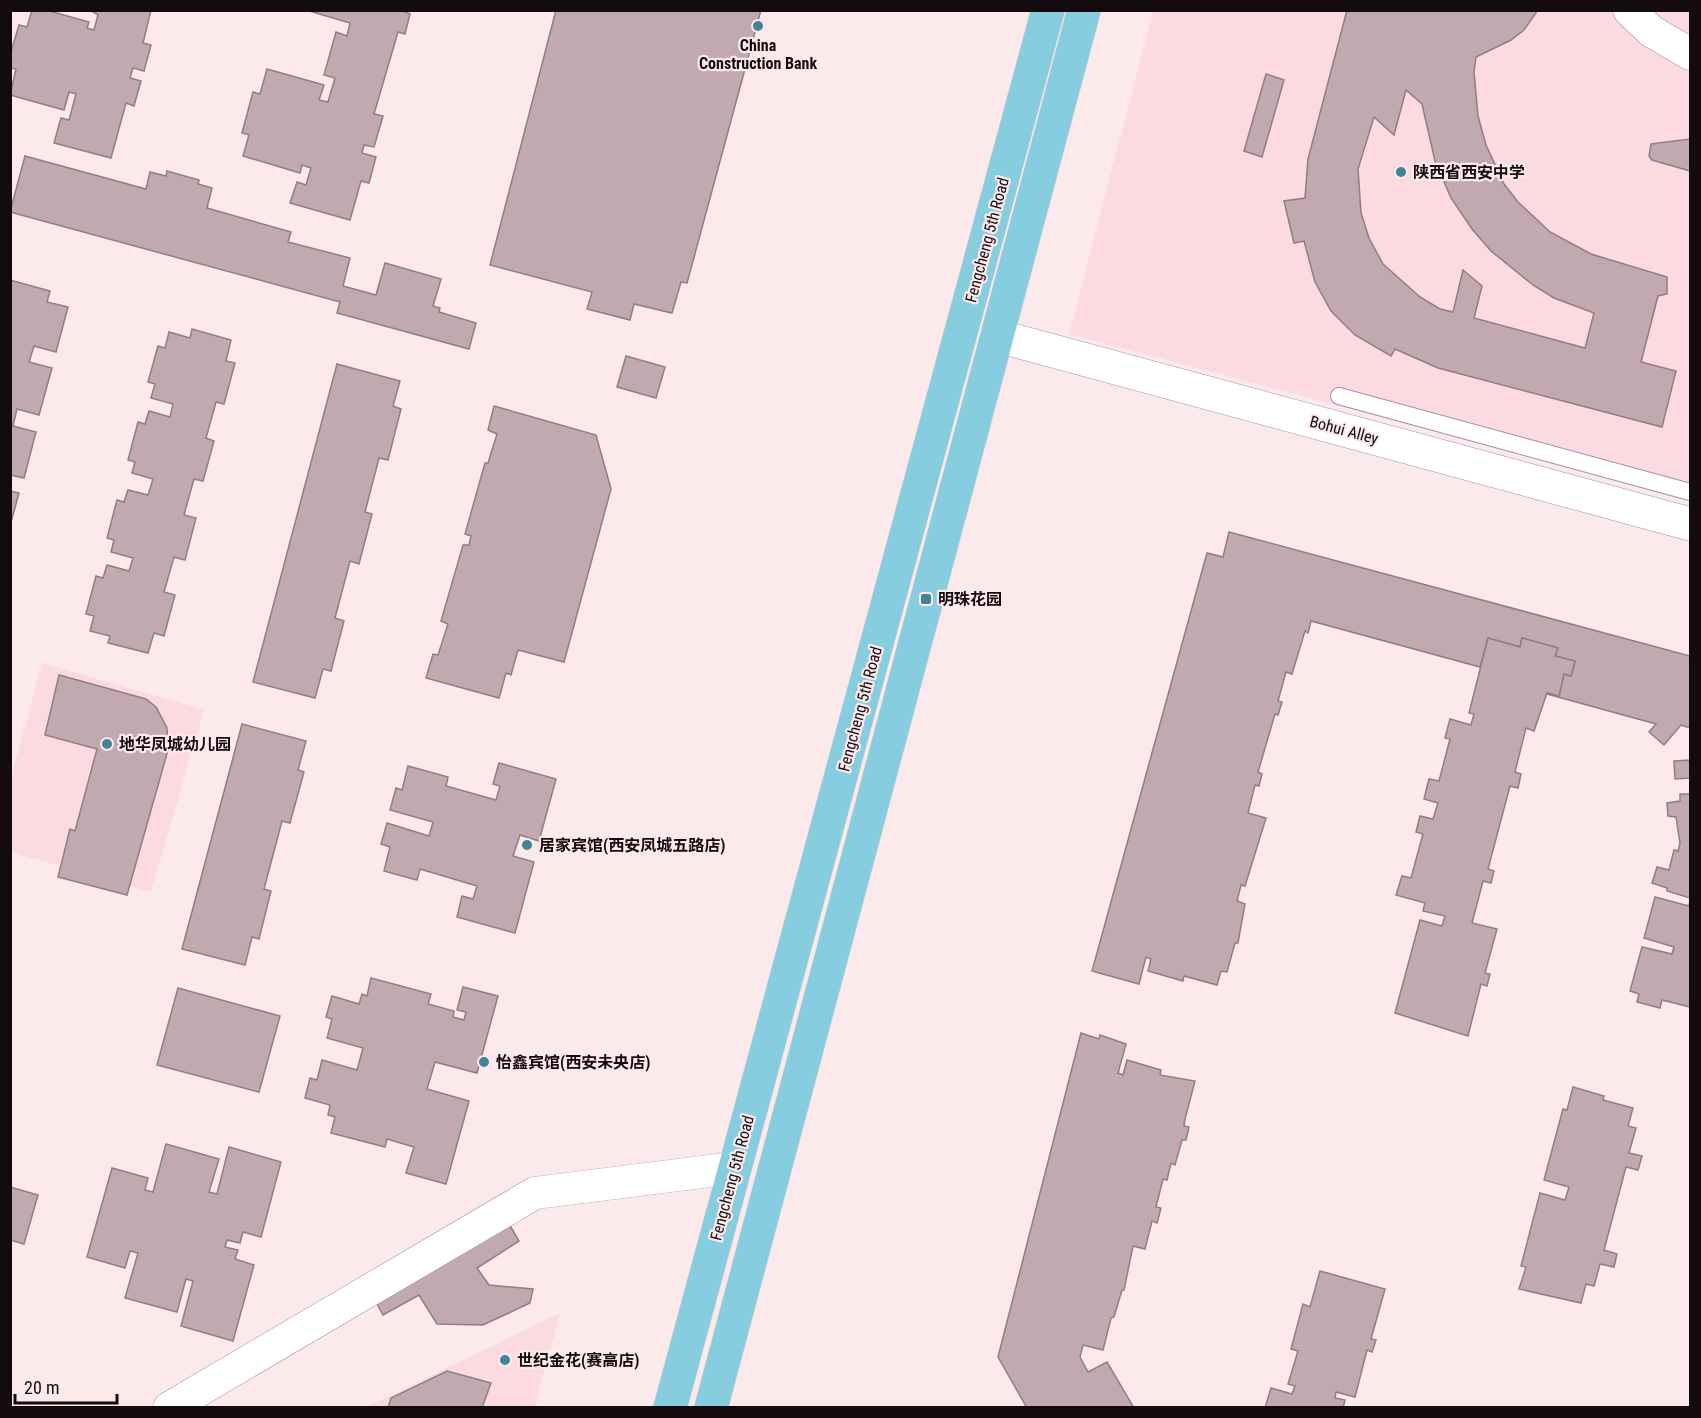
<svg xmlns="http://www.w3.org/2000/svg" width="1701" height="1418" font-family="'Roboto Condensed','Noto Sans SC',sans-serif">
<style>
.built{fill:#fbdae1}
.building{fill:#c1aaaf;stroke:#937d82;stroke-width:1.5;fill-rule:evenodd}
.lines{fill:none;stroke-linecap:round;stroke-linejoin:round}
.lane-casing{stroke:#a79195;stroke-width:18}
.street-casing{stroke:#a79195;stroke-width:33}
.secondary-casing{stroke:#a79195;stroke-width:34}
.primary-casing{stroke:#d0cecf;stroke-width:34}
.lane{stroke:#fff;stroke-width:16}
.street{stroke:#fff;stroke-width:32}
.secondary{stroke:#fff;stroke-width:33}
.primary{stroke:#86cedf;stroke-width:33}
.poi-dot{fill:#428496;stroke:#fce9ec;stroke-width:2}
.labels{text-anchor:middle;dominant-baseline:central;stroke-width:4.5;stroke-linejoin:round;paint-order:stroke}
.poi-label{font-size:16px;font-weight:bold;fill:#130b0d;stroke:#fce9ec;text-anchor:start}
.street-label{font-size:16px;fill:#130b0d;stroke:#fce9ec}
</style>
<rect width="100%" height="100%" fill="#fce9ec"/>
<g class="built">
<path d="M1153 11H1690V499L1069 334Z"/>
<path d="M42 663 204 710 151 892 11 852V778Z"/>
<path d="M560 1313 535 1407H366Z"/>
</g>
<g class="building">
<path d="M32 10H46L89 22 87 28 94 30 98 15 90 10H151L143 43 151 45 144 71 133 68 130 78 141 81 134 106 126 103 111 158 54 143 61 118 69 120 76 94 69 92 64 110 10 95 16 69 10 68V55L19 25 27 27Z"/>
<path d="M306 10H401L410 14 405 34 398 32 374 114 383 116 374 147 364 145 362 153 376 157 369 183 361 181 350 220 290 203 297 182 306 185 311 168 302 165 300 173 243 156 249 135 242 133 253 92 260 94 267 69 324 85 319 100 328 102 335 78 324 75 336 32 347 36 350 23Z"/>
<path d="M556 10H761L687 283 681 282 672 313 634 304 630 320 587 309 592 292 490 265Z"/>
<path d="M1347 10H1538L1524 30 1511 40 1476 57 1474 72 1478 116 1486 145 1504 184 1518 202 1550 232 1591 254 1667 277V294L1658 296 1641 362 1676 371 1662 427 1438 368 1395 349 1391 356 1355 335 1331 311 1315 282 1304 241 1294 243 1284 201 1305 198 1308 159ZM1406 90 1422 104 1435 161 1451 198 1472 229 1491 251 1533 285 1554 298 1594 313 1585 348 1474 318 1482 286 1463 270 1453 312 1440 309 1420 297 1383 264 1369 238 1361 213 1358 169 1374 117 1394 135Z"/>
<path d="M1266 74 1284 80 1262 157 1244 151Z"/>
<path d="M1690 139V171L1652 160 1649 156 1651 144Z"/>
<path d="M25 156 146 189 150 172 166 176 167 171 199 180 198 184 212 188 207 208 291 232 288 242 350 258 343 286 376 295 385 263 441 279 433 306 440 308 439 312 476 323 469 349 337 313 340 302 10 212Z"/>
<path d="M10 280 50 291 47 302 68 307 56 352 34 346 29 362 52 368 39 415 17 409 13 426 36 432 24 478 10 475Z"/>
<path d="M192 329 231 340 226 361 235 363 224 404 216 402 206 438 214 441 203 481 194 479 184 515 196 518 185 560 174 557 164 592 175 595 164 636 154 633 148 653 108 643 110 636 90 631 94 616 86 614 96 576 103 578 107 565 129 571 133 558 111 552 114 540 107 538 117 500 124 502 128 490 148 495 153 479 132 473 135 462 128 460 138 422 145 424 149 411 170 417 173 404 151 398 155 384 148 382 158 346 165 348 169 332 190 338Z"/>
<path d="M626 356 665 367 656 398 617 387Z"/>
<path d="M337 364 400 381 393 406 401 409 388 460 379 458 365 512 372 514 359 564 350 561 335 618 344 621 331 671 323 669 315 698 253 682Z"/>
<path d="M494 406 596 435 611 489 564 662 518 650 511 675 506 673 499 698 426 678 433 654 438 655 448 624 441 621 463 545H469L471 536 465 534 485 463H488L497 434 488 430Z"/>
<path d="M10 491 19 493 10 526Z"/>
<path d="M1229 532 1690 656V728L1681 725 1664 745 1649 732 1656 724 1547 694 1559 696 1564 674 1571 676 1575 661 1555 656 1558 648 1522 638 1520 647 1488 638 1480 667 1311 621 1308 633 1305 631 1292 674 1286 672 1278 701 1282 702 1278 715 1275 714 1258 772 1262 774 1259 786 1255 785 1248 813 1266 818 1245 886 1241 885 1237 901 1245 904 1238 943H1235L1227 972 1221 971 1217 985 1184 976 1183 981 1148 971 1151 959 1146 957 1139 984 1092 971 1207 553 1223 557Z"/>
<path d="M1488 638 1520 647 1522 638 1558 648 1555 656 1575 661 1571 676 1564 674 1559 696 1547 693 1534 731 1526 728 1515 772 1521 774 1518 788 1510 786 1488 869 1494 871 1491 883 1483 881 1472 923 1497 929 1485 973 1490 974 1487 986 1481 984 1468 1036 1395 1013 1420 920 1442 926 1445 916 1423 911 1425 903 1396 895 1402 876 1411 878 1423 834 1416 832 1420 816 1433 819 1438 803 1424 799 1429 779 1439 781 1450 739 1445 738 1450 719 1471 725 1474 714 1469 713Z"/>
<path d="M59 675 146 699 156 707 167 728 168 750 127 895 58 877 70 829 75 831 97 749 45 735Z"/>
<path d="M242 724 306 741 298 770 304 772 290 823 282 821 264 889 271 891 259 939 252 937 245 965 182 949Z"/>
<path d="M1690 760V778L1675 779 1674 761Z"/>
<path d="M499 763 556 779 539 841 520 835 513 856 534 862 515 933 457 917 462 896 473 899 477 886 420 869 417 880 384 871 390 847 381 844 387 823 429 836 433 822 390 810 396 788 402 790 408 766 448 777 446 786 496 800 500 786 493 784Z"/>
<path d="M1680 794H1690V898L1667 891V888L1652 883 1657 867 1669 870 1674 850 1678 851 1680 843 1676 817 1668 816 1667 803 1680 801Z"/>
<path d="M1655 897 1689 906 1690 900V1007L1662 1000 1660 1008 1637 1002 1639 994 1630 991 1642 947 1672 954 1674 947 1644 938Z"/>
<path d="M371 978 431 994 428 1004 454 1011 453 1017 464 1020 466 1012 457 1010 463 987 498 996 477 1073 435 1062 427 1089 469 1101 446 1184 406 1173 414 1147 387 1139 385 1147 331 1133 335 1117 328 1115 330 1105 305 1098 310 1078 317 1080 322 1060 357 1070 363 1048 327 1038 332 1019 326 1017 332 996 359 1004 362 994 367 996Z"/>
<path d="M178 988 280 1016 259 1092 157 1065Z"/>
<path d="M1081 1033 1099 1039 1100 1035 1126 1044 1118 1073 1123 1075 1127 1060 1161 1070 1160 1075 1195 1081 1185 1119 1184 1126 1189 1127 1186 1140H1182L1175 1165 1171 1163 1167 1180 1163 1179 1156 1207 1161 1208 1157 1223 1152 1221 1145 1249 1133 1246 1124 1290H1122L1114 1317 1111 1318 1103 1350 1083 1345 1080 1357 1088 1372 1107 1362 1134 1408H1027L998 1357Z"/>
<path d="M1573 1087 1604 1096 1603 1100 1633 1108 1628 1126 1636 1128 1629 1153 1642 1156 1638 1170 1626 1167 1604 1250 1617 1254 1614 1267 1600 1264 1594 1286 1586 1284 1581 1303 1519 1289 1526 1267 1521 1266 1540 1193 1565 1200 1569 1187 1544 1180 1563 1109 1567 1110Z"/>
<path d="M166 1144 219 1159 209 1192 217 1194 229 1147 281 1162 261 1237 243 1232 240 1243 227 1240 225 1247 238 1250 235 1259 254 1265 233 1341 181 1326 193 1281 186 1279 177 1312 125 1298 138 1253 130 1251 125 1268 87 1257 112 1168 148 1178 145 1190 153 1192Z"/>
<path d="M10 1187 38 1195 24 1244 10 1240Z"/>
<path d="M509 1224 519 1241 477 1268 489 1285 533 1289 530 1303 483 1325 437 1324 419 1295 383 1315 377 1304Z"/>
<path d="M1320 1271 1385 1289 1371 1339 1376 1340 1372 1352 1367 1350 1355 1397 1336 1392 1335 1398 1345 1400 1343 1408H1265L1271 1388 1292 1394 1295 1386 1288 1384 1298 1351 1291 1349 1303 1304 1310 1307Z"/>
<path d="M447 1371 491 1383 482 1408H388L391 1398Z"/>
</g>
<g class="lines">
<defs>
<path id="lane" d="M1339 396 1690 492"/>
<g id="street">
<path d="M1629 10 1651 31 1690 54"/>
<path d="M169 1408 535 1193 734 1168"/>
</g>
<path id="secondary" d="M998 336 1690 524"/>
<g id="primary">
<path d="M670 1408 1048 10"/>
<path d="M711 1408 1084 10"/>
</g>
</defs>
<use href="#lane" class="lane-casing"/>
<use href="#street" class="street-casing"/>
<use href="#secondary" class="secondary-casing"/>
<use href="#primary" class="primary-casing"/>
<use href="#lane" class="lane"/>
<use href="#street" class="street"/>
<use href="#secondary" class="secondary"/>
<use href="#primary" class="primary"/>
</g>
<g class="poi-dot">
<circle cx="758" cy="26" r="6"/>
<circle cx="1401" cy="172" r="6"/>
<rect x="920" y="593" width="12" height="12" rx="3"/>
<circle cx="107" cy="744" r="6"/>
<circle cx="527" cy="845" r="6"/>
<circle cx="484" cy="1062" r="6"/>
<circle cx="505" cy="1360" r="6"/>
</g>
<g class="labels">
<g class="poi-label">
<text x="758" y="45" text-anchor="middle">China<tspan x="758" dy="18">Construction Bank</tspan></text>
<text x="1413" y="172">陕西省西安中学</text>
<text x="938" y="599">明珠花园</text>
<text x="119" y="744">地华凤城幼儿园</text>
<text x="539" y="845">居家宾馆(西安凤城五路店)</text>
<text x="496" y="1062">怡鑫宾馆(西安未央店)</text>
<text x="517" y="1360">世纪金花(赛高店)</text>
</g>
<g class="street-label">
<text transform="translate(987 240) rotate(-75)">Fengcheng 5th Road</text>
<text transform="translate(1344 430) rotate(15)">Bohui Alley</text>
<text transform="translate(860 709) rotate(-75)">Fengcheng 5th Road</text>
<text transform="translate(732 1178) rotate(-75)">Fengcheng 5th Road</text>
</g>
</g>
<rect width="1701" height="1418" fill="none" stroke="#130b0d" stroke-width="24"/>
<path d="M15 1394v9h102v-9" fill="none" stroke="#130b0d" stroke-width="3"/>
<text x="24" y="1394" font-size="18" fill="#130b0d" stroke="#fce9ec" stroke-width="4.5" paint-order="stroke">20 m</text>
</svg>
